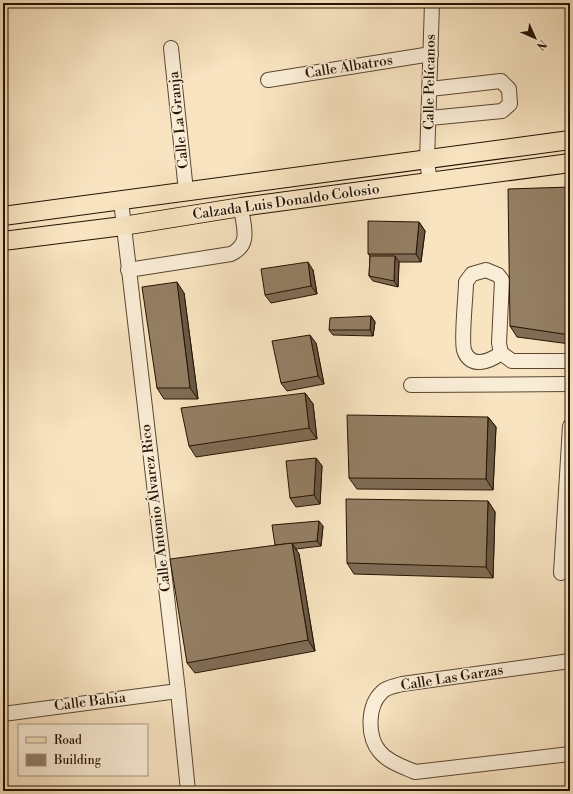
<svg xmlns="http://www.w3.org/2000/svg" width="573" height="794" font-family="'Libre Bodoni',serif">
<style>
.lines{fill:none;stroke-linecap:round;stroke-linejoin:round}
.minor-casing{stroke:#5b4630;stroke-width:16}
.major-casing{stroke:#271200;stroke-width:20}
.minor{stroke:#faedd7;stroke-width:14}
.major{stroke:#f8e4c1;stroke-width:18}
.wall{fill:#7f6d56;stroke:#271200}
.shaded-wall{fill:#685946;stroke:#271200}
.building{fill:#947f64;stroke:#271200}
.labels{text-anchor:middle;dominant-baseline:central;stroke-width:3;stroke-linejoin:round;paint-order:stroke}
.street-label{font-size:14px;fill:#271200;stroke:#faedd7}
</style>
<rect width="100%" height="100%" fill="#f8e4c1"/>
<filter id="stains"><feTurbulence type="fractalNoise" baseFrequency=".005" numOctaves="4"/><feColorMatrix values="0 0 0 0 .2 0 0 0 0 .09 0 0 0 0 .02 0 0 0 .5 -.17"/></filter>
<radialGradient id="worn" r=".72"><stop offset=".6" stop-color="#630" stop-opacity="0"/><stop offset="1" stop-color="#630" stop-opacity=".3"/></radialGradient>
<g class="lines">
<defs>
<g id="minor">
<path d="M171 48 186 191"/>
<path d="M268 80 431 54"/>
<path d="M430 118 502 111 510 104 509 89 501 81 430 89"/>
<path d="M430 182 427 161 432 3"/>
<path d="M121 201 178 691 188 791"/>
<path d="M128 270 231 254C252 244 243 226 241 207"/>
<path d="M501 353C489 362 470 369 464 350 461 338 466 296 466 282L472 274 486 270 498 275 502 280 499 343 501 353 512 361H570"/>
<path d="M411 385 570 384"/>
<path d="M561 573 570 426"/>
<path d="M570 661 402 684C396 686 386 687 382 692 367 706 367 737 380 752 388 762 404 767 415 772L570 754"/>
<path d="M3 714 178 691"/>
</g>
<g id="major">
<path d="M3 216 570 140"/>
<path d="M3 241 123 226 241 207 570 163"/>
</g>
</defs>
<use href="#minor" class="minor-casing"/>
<use href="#major" class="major-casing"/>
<use href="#minor" class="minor"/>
<use href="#major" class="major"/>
</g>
<g class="wall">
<path d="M570 187V344L517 337 510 326Z"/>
<path d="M419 222 425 231 421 262H399L398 287 373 281 369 276 370 256 368 254Z"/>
<path d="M313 270 317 294 271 303 265 295Z"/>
<path d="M184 293 198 399H164L157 388Z"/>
<path d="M371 316 375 322 373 336 333 335 329 330Z"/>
<path d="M316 343 324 384 287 391 281 383Z"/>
<path d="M305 393 313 404 317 439 196 457 189 446Z"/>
<path d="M488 417 496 427 493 490 357 489 349 478Z"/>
<path d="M316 458 322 466 320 504 296 507 290 498Z"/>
<path d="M488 501 495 512 493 578 354 574 347 563Z"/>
<path d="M323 526 321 546 296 549 299 554 315 651 195 673 187 663 275 545Z"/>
</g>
<g class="shaded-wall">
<path d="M419 222 425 231 421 262 416 254Z"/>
<path d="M395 256 399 262 398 287 394 281Z"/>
<path d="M308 262 313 270 317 294 311 286Z"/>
<path d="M177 282 184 293 198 399 190 388Z"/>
<path d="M371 316 375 322 373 336 370 330Z"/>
<path d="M310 335 316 343 324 384 318 376Z"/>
<path d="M305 393 313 404 317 439 309 428Z"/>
<path d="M488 417 496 427 493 490 486 479Z"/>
<path d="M316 458 322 466 320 504 314 495Z"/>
<path d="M488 501 495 512 493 578 486 567Z"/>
<path d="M319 521 323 526 321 546 317 541Z"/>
<path d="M292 543 299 554 315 651 308 640Z"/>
</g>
<g class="building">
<path d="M570 187V335L510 326 508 189Z"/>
<path d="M368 221 419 222 416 254H368Z"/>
<path d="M370 256H395L394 281 369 276Z"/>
<path d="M308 262 311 286 265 295 261 269Z"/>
<path d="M177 282 190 388H157L142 287Z"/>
<path d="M371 316 370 330H329L330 318Z"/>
<path d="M310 335 318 376 281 383 272 341Z"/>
<path d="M305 393 309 428 189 446 181 408Z"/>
<path d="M347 415 488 417 486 479 349 478Z"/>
<path d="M316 458 314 495 290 498 286 461Z"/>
<path d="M346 499 488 501 486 567 347 563Z"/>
<path d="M319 521 317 541 275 545 272 525Z"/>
<path d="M292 543 308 640 187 663 170 559Z"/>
</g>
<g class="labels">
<g class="street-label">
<text transform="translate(349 67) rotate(-9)">Calle Albatros</text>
<text transform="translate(430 82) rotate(-89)">Calle Pelícanos</text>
<text transform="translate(179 120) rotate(-96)">Calle La Granja</text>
<text transform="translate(286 202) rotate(-8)">Calzada Luis Donaldo Colosio</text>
<text transform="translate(156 508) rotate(-97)">Calle Antonio Álvarez Rico</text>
<text transform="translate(452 678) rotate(-9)">Calle Las Garzas</text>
<text transform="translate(90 702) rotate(-7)">Calle Bahia</text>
</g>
</g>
<rect width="573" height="794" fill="none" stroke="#f8e4c1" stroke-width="16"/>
<rect x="4" y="4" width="565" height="786" fill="none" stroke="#271200" stroke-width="2"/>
<rect x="8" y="8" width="557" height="778" fill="none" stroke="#271200"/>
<rect x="18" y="724" width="130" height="52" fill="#faedd7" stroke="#a69581"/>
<rect x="26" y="737" width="20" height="6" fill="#f8e4c1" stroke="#a69581"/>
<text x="54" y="744" font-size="12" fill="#271200">Road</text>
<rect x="26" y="754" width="20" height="12" fill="#947f64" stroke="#a69581"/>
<text x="54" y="764" font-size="12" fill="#271200">Building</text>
<g transform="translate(535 38) rotate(135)" stroke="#faedd7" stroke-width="3" paint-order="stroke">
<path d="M0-3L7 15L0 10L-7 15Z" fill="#271200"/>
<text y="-6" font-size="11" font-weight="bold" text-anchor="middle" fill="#271200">N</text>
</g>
<rect width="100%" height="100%" filter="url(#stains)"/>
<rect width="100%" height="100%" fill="url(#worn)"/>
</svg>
